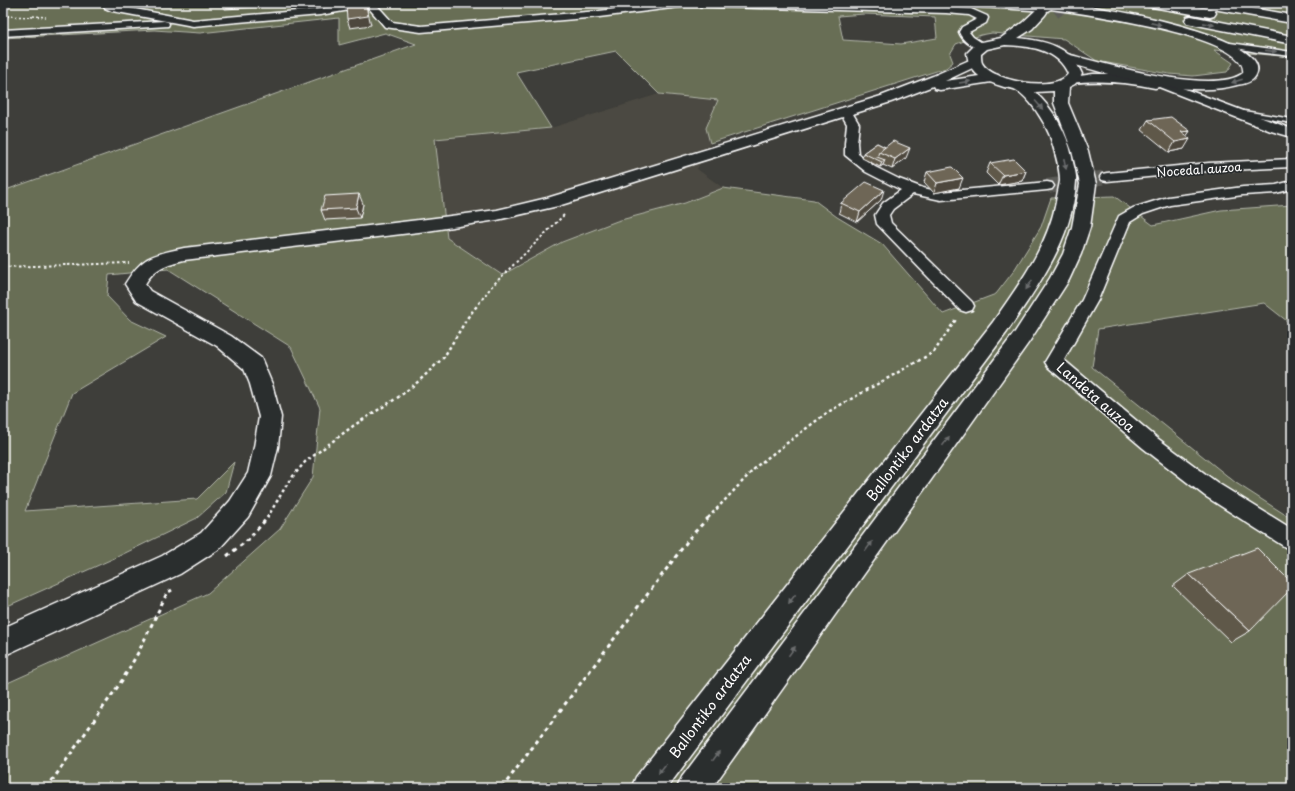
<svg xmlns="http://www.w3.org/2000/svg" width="1295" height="791" font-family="'Playpen Sans',sans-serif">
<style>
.built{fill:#4c4a42}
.green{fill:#676e54;stroke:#b3b6aa;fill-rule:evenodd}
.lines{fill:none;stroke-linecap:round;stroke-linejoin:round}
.minor-tunnel{stroke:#5b5b58;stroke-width:14;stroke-dasharray:14 7;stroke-linecap:butt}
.primary-tunnel{stroke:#5b5b58;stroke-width:14;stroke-dasharray:14 7;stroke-linecap:butt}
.service-casing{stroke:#fff;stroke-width:3}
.minor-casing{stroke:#fff;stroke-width:3}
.tertiary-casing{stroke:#fff;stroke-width:3}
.primary-casing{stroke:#fff;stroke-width:3}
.motorway-casing{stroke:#fff;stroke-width:3}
.path-far3{stroke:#fff;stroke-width:1.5;stroke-dasharray:2 2;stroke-linecap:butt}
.path-far2{stroke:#fff;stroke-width:2;stroke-dasharray:2.5 2.5;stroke-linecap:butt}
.path-far1{stroke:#fff;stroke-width:2.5;stroke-dasharray:3 3;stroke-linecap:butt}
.path{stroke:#fff;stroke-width:3;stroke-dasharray:4 4;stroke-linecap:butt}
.service{fill:#2a2d2e;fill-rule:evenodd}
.minor{fill:#2a2d2e;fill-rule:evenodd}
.tertiary{fill:#2a2d2e;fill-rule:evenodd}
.primary{fill:#2a2d2e;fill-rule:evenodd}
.motorway{fill:#2a2d2e;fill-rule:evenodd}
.wall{fill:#5f584a;stroke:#fff}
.shaded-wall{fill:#4d473c;stroke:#fff}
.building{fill:#6e6656;stroke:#fff}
.oneway{fill:#6a6c6d}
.labels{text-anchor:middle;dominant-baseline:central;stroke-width:3.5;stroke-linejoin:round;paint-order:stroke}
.far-street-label{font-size:12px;fill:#fff;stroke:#2a2d2e}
.street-label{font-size:14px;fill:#fff;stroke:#2a2d2e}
</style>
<rect width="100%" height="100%" fill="#3e3e3a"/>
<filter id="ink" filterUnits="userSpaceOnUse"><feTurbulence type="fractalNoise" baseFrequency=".025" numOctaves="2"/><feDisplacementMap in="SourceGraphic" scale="8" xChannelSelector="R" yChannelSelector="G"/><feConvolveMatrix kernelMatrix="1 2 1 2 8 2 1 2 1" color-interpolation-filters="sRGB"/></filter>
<g filter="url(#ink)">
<path class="built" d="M659 94 719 100 706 128 710 143 697 169 723 188 685 203 617 221 562 242 502 275 447 238 435 139 551 128Z"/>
<path class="green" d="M3 3H1292V57L1214 50 1233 63 1227 72 1193 76 1169 74 1097 61 1064 39 992 33 981 35 956 44 950 54 953 62 946 68 710 143 706 128 718 100 659 94 616 51 516 72 551 128 435 139 447 238 502 275 562 242 617 221 685 203 723 188 814 200 837 217 882 244 943 314 996 294 1013 272 1041 227 1051 198 1114 196 1153 225 1221 210 1292 205V325L1264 303 1098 329 1092 367 1236 483 1292 519V788H1213L1209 782 1184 788H3V685L208 593 280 529 313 477 320 408 291 347 168 269 109 275 107 296 130 320 166 337 72 393 25 511 197 499 234 462 226 492 197 518 119 556 3 608V191L416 44 385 33 339 45V18L200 33 154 30 3 38ZM864 14 935 17 937 38 901 44 843 40 838 16Z"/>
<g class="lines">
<path class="minor-tunnel" d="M1047 186 1107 177"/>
<path class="primary-tunnel" d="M1054 12 1066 3"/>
<defs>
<g id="service">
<path d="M1223 42 1292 52V56L1257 52 1221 45V43Z"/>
<path d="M1244 111 1292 119V123L1242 114 1241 113Z"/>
</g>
<g id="minor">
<path d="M103 3H113L119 6 193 20 320 9 352 3H375L392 22 421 26 599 11 664 3H807L946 7 971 9 987 16 988 18 986 23 969 32 973 37 987 46 982 49C972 47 963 42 959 32L962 27 977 19 969 15 946 13 688 6 599 17 421 32 385 27 368 7 320 15 193 26 112 11 105 8Z"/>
<path d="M164 21 168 22 169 24 168 26 3 36V30Z"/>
<path d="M1093 74H1113L1144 78 1149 76 1153 77 1292 129V137L1271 131 1159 87 1155 88C1127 82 1100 80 1071 83L1067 82 1065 80 1067 78Z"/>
<path d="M846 108 850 109 859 124 857 143 858 154 875 167 899 179 923 188 941 192 1047 182 1052 183 1054 186 1052 189 1047 190 941 200 913 194 893 209 889 215 891 223 972 302 974 306 972 310 966 312 960 310 877 224 875 215 883 203 901 190 866 172 845 155V143L847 124 840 112 842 109Z"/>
<path d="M1292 159V167L1209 171 1107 181 1102 180 1100 177 1102 174 1107 173 1209 163Z"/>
<path d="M1292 181V189L1276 193 1243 195 1170 205 1143 214 1130 222 1098 300 1064 360 1157 438 1219 484 1292 529V549L1285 547 1205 496 1143 448 1048 367 1045 362 1082 300 1119 216 1133 208 1168 197 1243 187 1276 185Z"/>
</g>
<path id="tertiary" d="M974 58 979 59 981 62 979 65 945 81 993 74 998 75 1000 78 998 81 940 90 935 89 933 86 891 102 558 206 497 220 427 231 184 260C167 264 154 268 145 284L150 291 231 336 261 358 272 384 281 417 278 447 271 476 248 517 219 549 180 574 3 656V628L162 556 201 533 230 501 248 473 254 447 259 417 250 384 244 369 217 346 136 301 125 284C143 255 153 255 184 248L427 219 497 210 547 198 881 96 933 76Z"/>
<path id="primary" d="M1041 8 1045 9 1047 12 1045 15 1032 29 1018 38C1046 41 1070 46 1082 74L1075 84 1069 87 1068 103 1088 151 1096 184 1090 227 1081 254 1069 280 1029 342 712 788H677L682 777 1015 332 1050 278 1063 254 1072 227 1080 184 1072 151 1054 103V91L1035 92C1053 109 1067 132 1072 157 1073 165 1077 174 1076 181 1073 240 1038 285 1007 332L667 788H631L636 777 993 322C1019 284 1047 248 1056 202 1057 195 1059 187 1060 181 1060 167 1054 149 1050 136 1044 121 1030 98 1016 90 1013 88 1008 88 1004 87 985 81 969 75 967 53L977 43 1001 38 1022 23 1037 9ZM1005 45C1029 46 1058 49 1068 74 1056 92 992 82 982 63 981 61 981 57 981 54L987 49Z"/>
<g id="motorway">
<path d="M976 3C1003 3 1031 1 1058 3 1098 5 1228 29 1253 59 1258 65 1259 72 1254 78 1250 83 1243 84 1237 85 1188 99 1111 75 1062 61L1060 58 1062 55 1067 54C1102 63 1214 96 1243 73 1250 35 1079 13 1051 9L1047 11 982 7 978 6Z"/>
<path d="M1146 3H1173L1210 9 1214 10 1216 13 1214 16 1210 17 1152 7 1148 6Z"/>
<path d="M1196 3H1223L1292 15V23L1202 7 1198 6Z"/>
<path d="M1191 16 1292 36V44L1187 23 1185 20 1187 17Z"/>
</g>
</defs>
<use href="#service" class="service-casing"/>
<use href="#minor" class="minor-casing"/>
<use href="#tertiary" class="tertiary-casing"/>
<use href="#primary" class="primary-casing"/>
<use href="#motorway" class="motorway-casing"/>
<g class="path-far3">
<path d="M3 16 35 17"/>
<path d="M33 16 46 17"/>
</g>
<g class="path-far2">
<path d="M3 267 129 263"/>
<path d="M479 303 492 286 564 215"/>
</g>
<g class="path-far1">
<path d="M267 518 289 481 305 462 353 426 400 396 419 381 444 357 468 317 480 302"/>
<path d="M708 518 758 465 828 412 934 352 957 318"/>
</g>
<g class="path">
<path d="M227 556 249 539 268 517"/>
<path d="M47 788 123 679 139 651 167 593 172 590"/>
<path d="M502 788 692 535 709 517"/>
</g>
<use href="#service" class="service"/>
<use href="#minor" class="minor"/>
<use href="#tertiary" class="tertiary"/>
<use href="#primary" class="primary"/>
<use href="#motorway" class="motorway"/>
</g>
<g class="wall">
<path d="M223 3H261L260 7 225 9Z"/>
<path d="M1148 120 1190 131 1186 136 1184 149 1169 152 1142 130Z"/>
<path d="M877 143 906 158 892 169 883 165 880 167 862 158 863 153Z"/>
<path d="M990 163 1026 171 1022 181 998 185 986 173Z"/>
<path d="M927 172 959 188 934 193 924 182Z"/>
<path d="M881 200 857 222 839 213 841 203Z"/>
<path d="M363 204 360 218 325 220 321 210Z"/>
<path d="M1189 574 1250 631 1231 642 1173 586Z"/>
</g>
<g class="shaded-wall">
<path d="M258 3H261L260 7Z"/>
<path d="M366 4 371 25 350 28 347 19Z"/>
<path d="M1190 131 1184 140 1190 139 1184 149 1169 152 1181 132Z"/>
<path d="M910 148 906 158 892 169 895 159Z"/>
<path d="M885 160 883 165 880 167 882 162Z"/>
<path d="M1026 171 1022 181 998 185 1003 175Z"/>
<path d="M963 178 959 188 934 193 937 183Z"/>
<path d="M884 190 881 200 857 222 860 212Z"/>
<path d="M359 194 363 204 360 218 356 208Z"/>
</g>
<g class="building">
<path d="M366 4 368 16 347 19 346 6Z"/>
<path d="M1171 117 1190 131 1181 132 1190 139 1175 142 1148 120Z"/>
<path d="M893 141 910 148 895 159 879 152Z"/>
<path d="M877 143 885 147 879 152 877 157 885 160 882 162 863 153Z"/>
<path d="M1014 159 1026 171 1003 175 990 163Z"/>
<path d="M952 167 963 178 937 183 927 172Z"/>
<path d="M866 182 884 190 860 212 841 203Z"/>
<path d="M359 194 356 208 321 210 325 196Z"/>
<path d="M1257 548 1292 583V588L1250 631 1189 574Z"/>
</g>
<defs><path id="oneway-solid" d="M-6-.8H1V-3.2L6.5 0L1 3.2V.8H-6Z"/></defs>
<g class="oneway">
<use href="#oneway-solid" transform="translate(1156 24) rotate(13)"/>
<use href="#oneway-solid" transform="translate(1209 24) rotate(11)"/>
<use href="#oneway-solid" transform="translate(1271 51) rotate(6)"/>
<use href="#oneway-solid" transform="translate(1237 81) rotate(163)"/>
<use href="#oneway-solid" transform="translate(965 82) rotate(-9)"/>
<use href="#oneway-solid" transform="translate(1039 105) rotate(49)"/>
<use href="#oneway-solid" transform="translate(1065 164) rotate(78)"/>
<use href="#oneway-solid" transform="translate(1029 285) rotate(124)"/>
<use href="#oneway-solid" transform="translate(946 441) rotate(-54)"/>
<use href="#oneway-solid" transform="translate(869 546) rotate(-54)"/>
<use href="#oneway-solid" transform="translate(792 599) rotate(127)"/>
<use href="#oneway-solid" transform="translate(792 651) rotate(-54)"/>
<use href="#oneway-solid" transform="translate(716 756) rotate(-54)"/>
<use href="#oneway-solid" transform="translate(662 769) rotate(127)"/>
</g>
</g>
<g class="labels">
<g class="far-street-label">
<text transform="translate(1199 169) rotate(-4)">Nocedal auzoa</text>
</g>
<g class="street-label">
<text transform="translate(1096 397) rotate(41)">Landeta auzoa</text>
<text transform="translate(907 449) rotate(-53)">Ballontiko ardatza</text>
<text transform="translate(710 706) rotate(-53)">Ballontiko ardatza</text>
</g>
</g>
<rect width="1295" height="791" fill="none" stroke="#2a2d2e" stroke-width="16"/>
<rect x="8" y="8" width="1279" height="775" fill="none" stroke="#fff" stroke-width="1.5" filter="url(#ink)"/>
</svg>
